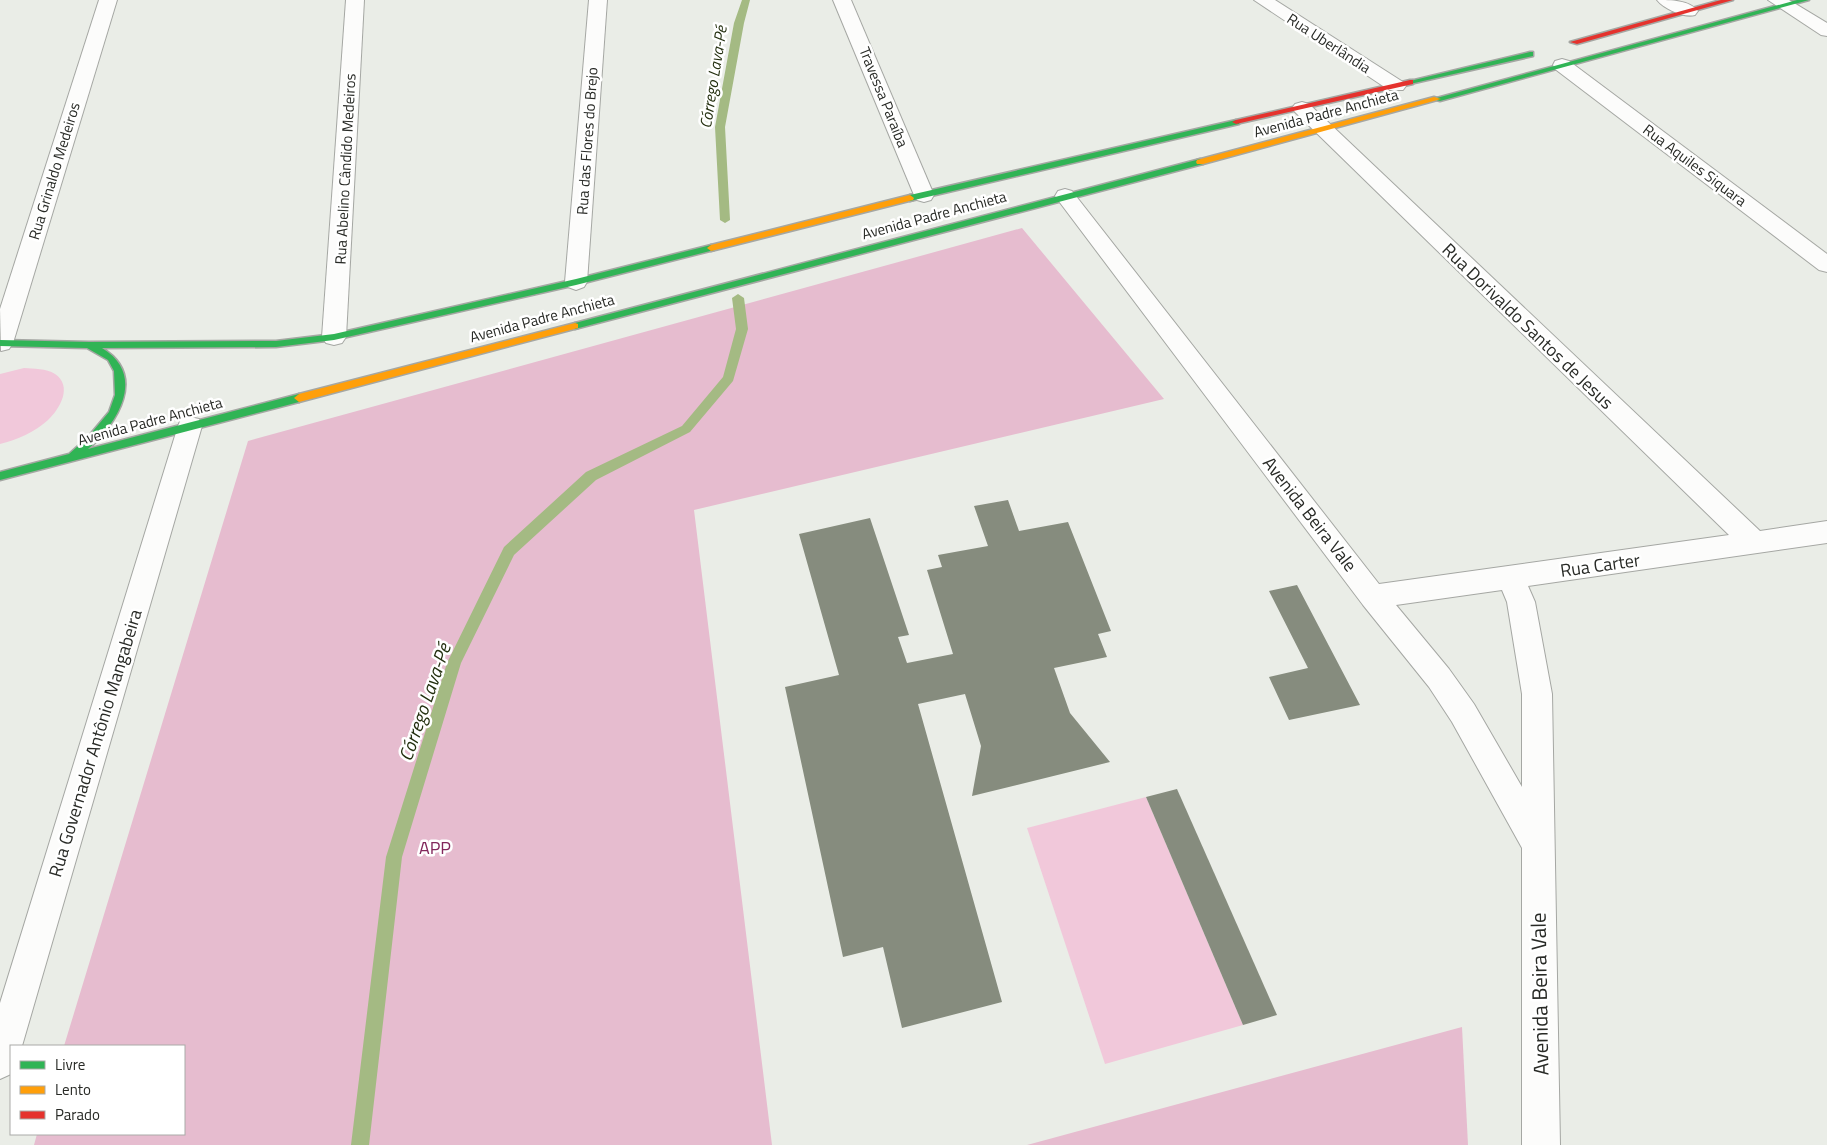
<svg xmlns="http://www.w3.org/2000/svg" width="1827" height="1145" font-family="'Titillium Web',sans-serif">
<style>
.green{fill:#f1c8da}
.forest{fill:#e6bccf}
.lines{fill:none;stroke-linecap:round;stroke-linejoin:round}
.stream{fill:#a4ba83;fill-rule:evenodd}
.building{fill:#868c7e}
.street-casing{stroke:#a5a7a3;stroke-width:2}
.fast-casing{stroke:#a5a7a3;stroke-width:3}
.slow-casing{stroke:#a5a7a3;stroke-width:3}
.jam-casing{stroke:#a5a7a3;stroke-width:3}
.street{fill:#fcfcfb;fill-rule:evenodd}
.fast{fill:#30b455;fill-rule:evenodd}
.slow{fill:#ff9f0a;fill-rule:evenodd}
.jam{fill:#e5322d;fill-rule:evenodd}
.labels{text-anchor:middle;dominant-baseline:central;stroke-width:5;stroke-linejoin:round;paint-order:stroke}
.far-street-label{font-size:15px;fill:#282a26;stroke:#fff}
.far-water-label{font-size:16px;font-style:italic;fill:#232f0f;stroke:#fff}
.street-label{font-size:18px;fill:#282a26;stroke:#fff}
.park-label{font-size:18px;fill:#82275c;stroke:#fff}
.water-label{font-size:19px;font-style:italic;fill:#232f0f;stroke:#fff}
.near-street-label{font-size:21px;fill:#282a26;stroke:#fff}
</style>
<rect width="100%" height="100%" fill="#eaede7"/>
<g class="green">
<path d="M24 368C34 369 46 368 55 374 73 386 60 409 48 420 35 432 17 440 0 444V374Z"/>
<path d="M1146 797 1243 1025 1105 1064 1027 828Z"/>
</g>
<g class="forest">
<path d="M1022 228 1164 399 694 510 772 1145H34L37 1134H184V1046H64L248 441Z"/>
<path d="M1462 1027 1468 1145H1027Z"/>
</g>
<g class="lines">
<g class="stream">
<path d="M742 0H750L744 23 725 127 730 220 725 223 720 220 715 127 734 23Z"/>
<path d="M738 294 744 298 748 329 733 381 690 432 596 480 514 555 461 663 402 857 369 1145H351L386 857 447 663 504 547 586 472 682 426 723 377 736 329 732 298Z"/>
</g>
</g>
<g class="building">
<path d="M1008 500 1019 531 1068 522 1111 631 1098 634 1107 657 1054 668 1070 713 1110 762 972 796 981 746 965 694 918 704 1002 1002 902 1028 883 947 843 957 785 687 839 675 799 534 870 518 909 635 898 637 907 663 953 654 927 570 942 567 938 555 988 546 974 506Z"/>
<path d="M1297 585 1360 705 1289 720 1269 677 1308 668 1269 591Z"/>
<path d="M1177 789 1277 1015 1243 1025 1146 797Z"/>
</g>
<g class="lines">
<defs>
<g id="street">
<path d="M99 0H117L13 343 9 349 1 351 0 309Z"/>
<path d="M346 0H364L346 337 342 343 334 345 326 343 322 337Z"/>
<path d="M589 0H607L587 282 584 287 576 290 568 287 565 282Z"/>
<path d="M833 0H851L934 195 931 200 924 202 917 200 914 195Z"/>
<path d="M1254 0H1275L1403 82 1406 86 1403 90H1389Z"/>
<path d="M1657 0C1671 0 1689 0 1698 11L1695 15C1684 18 1664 9 1657 0Z"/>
<path d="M1768 0H1789L1827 23V36L1821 35Z"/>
<path d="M1562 59 1569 61 1827 254V272L1819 270 1555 69 1553 65 1555 61Z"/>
<path d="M1302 102 1309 104 1760 531 1827 521V543L1528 586 1535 602 1552 694 1560 1145H1522V848L1452 722 1429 687 1363 605 1055 196 1058 191 1065 189 1072 191 1379 584 1729 535 1295 112 1292 108 1295 104ZM1502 590 1507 602 1522 694V787L1474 704 1449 669 1396 605Z"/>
<path d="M190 417 199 419 202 426 22 1046H11V1074L0 1079V1003L178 426 181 419Z"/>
</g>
<g id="fast">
<path d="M1797 0H1809L1440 101 1433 99Z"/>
<path d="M1530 52H1533V56L1410 84 1406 82Z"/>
<path d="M1236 120 1240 122 1239 124 910 201 906 198 910 195Z"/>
<path d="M1200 159 1203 160V164L575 329 570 326 575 323Z"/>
<path d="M711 245 714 246V250L576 285 334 340 276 347 102 348C147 375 118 423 88 449L299 394 304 398 299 402 0 480V472L69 454 88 437 109 412 115 395 114 371 108 360 87 348 0 346V340L89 342 276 341 334 334 576 279Z"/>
</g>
<g id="slow">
<path d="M1434 97 1441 99 1203 164H1197L1196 162 1197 160Z"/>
<path d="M910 195 914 198 913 200 711 251 707 248 711 245Z"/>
<path d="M575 323 578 324V328L299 402 294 398 299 394Z"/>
</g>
<g id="jam">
<path d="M1721 0H1733L1577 44 1570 42Z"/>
<path d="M1410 80H1413V84L1236 124 1232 122 1236 120Z"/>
</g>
</defs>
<use href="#street" class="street-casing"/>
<use href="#fast" class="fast-casing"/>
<use href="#slow" class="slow-casing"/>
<use href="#jam" class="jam-casing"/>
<use href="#street" class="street"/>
<use href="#fast" class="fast"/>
<use href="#slow" class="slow"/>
<use href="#jam" class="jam"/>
</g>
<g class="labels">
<g class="far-street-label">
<text transform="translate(1329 43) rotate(33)">Rua Uberlândia</text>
<text transform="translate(884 97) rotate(68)">Travessa Paraíba</text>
<text transform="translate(1326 113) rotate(-15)">Avenida Padre Anchieta</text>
<text transform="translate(587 141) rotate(-86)">Rua das Flores do Brejo</text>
<text transform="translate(1695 165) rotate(37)">Rua Aquiles Siquara</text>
<text transform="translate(345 169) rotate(-87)">Rua Abelino Cândido Medeiros</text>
<text transform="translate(54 171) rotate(-73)">Rua Grinaldo Medeiros</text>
<text transform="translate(934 215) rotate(-15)">Avenida Padre Anchieta</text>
<text transform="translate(542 318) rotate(-15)">Avenida Padre Anchieta</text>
<text transform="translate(150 421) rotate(-15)">Avenida Padre Anchieta</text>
</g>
<g class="far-water-label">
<text transform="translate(713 77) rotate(-81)">Córrego Lava-Pé</text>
</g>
<g class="street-label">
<text transform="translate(1528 326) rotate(44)">Rua Dorivaldo Santos de Jesus</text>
<text transform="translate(1310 514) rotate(52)">Avenida Beira Vale</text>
<text transform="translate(1600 565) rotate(-8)">Rua Carter</text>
<text transform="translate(95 743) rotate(-73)">Rua Governador Antônio Mangabeira</text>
</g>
<g class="park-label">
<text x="435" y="847">APP</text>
</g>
<g class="water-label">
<text transform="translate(424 702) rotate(-71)">Córrego Lava-Pé</text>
</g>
<g class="near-street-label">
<text transform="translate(1539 994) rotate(-91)">Avenida Beira Vale</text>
</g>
</g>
<rect x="10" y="1045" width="175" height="90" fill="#ffffff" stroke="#a9aaa8"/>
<rect x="20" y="1061" width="25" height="8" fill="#30b455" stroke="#a9aaa8"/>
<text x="55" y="1070" font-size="15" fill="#282a26">Livre</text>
<rect x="20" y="1086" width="25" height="8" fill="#ff9f0a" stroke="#a9aaa8"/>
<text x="55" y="1095" font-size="15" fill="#282a26">Lento</text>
<rect x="20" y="1111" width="25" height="8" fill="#e5322d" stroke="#a9aaa8"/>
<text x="55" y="1120" font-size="15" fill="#282a26">Parado</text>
</svg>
